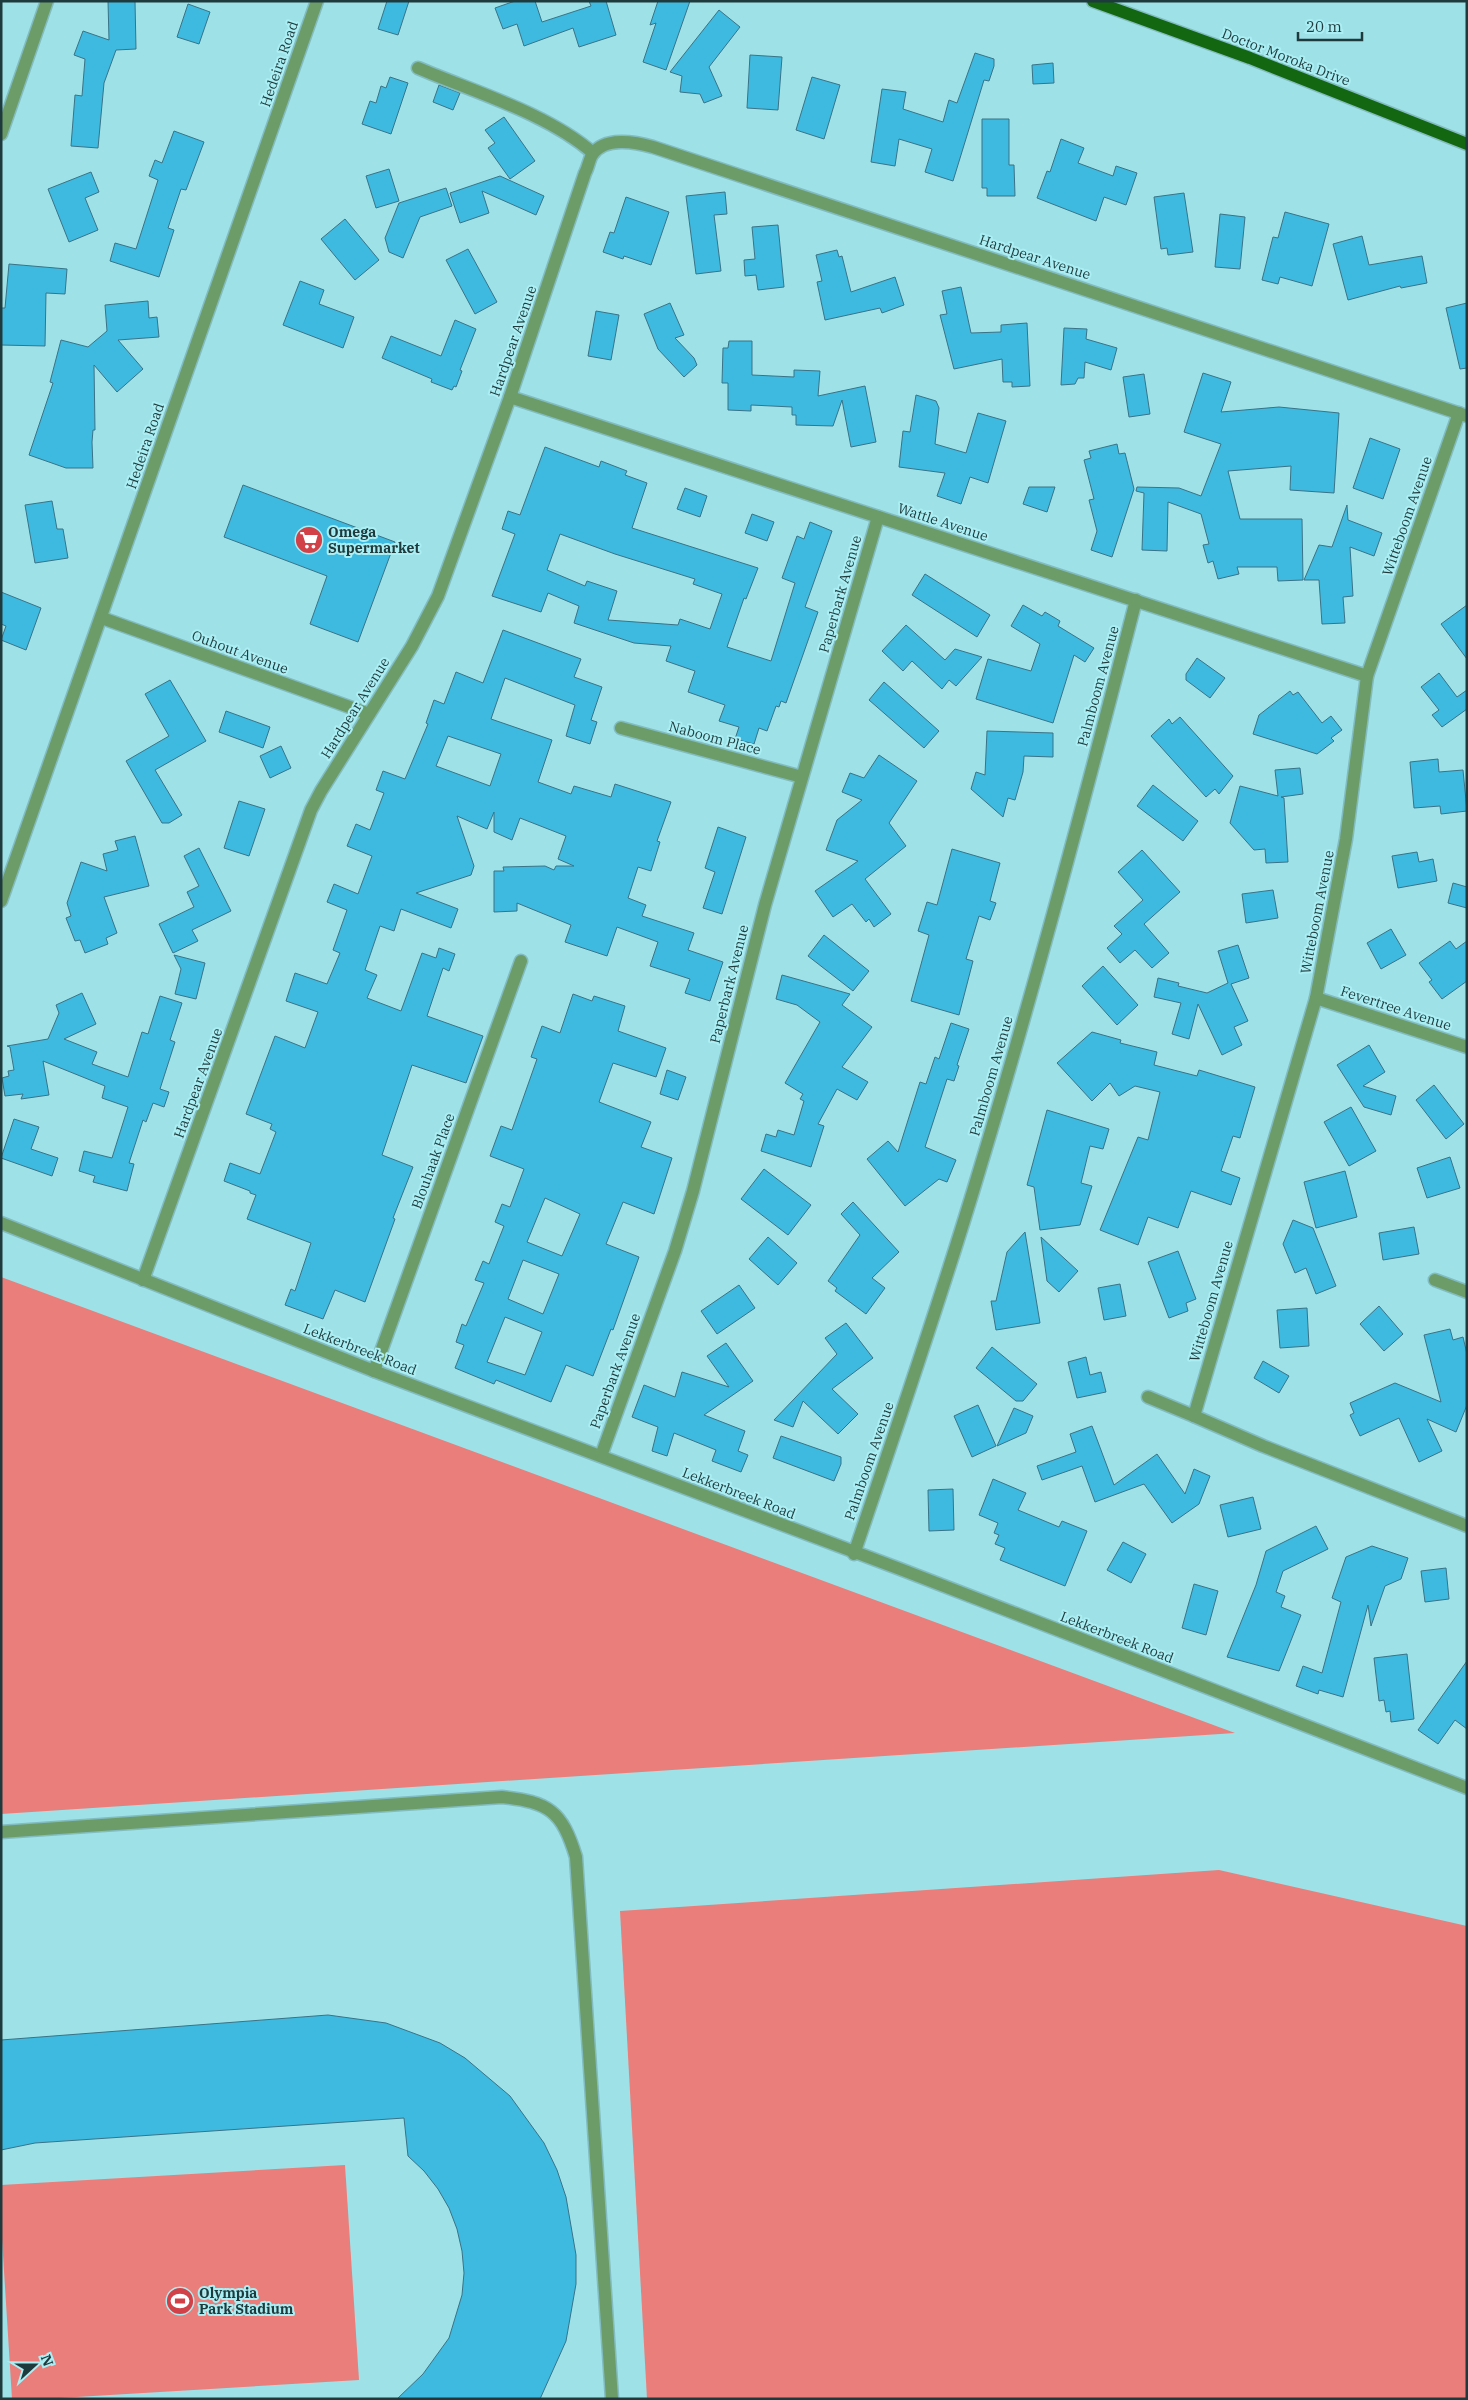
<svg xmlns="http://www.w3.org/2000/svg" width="1468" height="2400" font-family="'IBM Plex Serif',serif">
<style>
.green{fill:#e97e7b}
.building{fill:#3ebae0;stroke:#397387;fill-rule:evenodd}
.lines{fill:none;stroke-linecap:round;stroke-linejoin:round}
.minor-casing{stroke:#82bcc1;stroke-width:15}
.major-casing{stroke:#82bcc1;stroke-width:15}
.minor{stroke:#6c9d68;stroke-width:12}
.major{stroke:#126710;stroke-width:12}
.labels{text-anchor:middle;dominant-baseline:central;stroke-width:4;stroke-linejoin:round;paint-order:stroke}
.street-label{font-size:14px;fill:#1e3a3c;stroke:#abeff4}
.poi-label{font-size:14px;font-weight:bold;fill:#1e3a3c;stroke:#abeff4;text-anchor:start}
</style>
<rect width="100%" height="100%" fill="#9ee1e7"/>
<g class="green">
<path d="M1 1277 1235 1733 1 1814Z"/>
<path d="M1219 1870 1467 1926V2399H647L620 1911Z"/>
<path d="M345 2165 359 2380 43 2399H12L1 2223V2185Z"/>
</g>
<g class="building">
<path d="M108 1H135L136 49 116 50 104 83 98 148 71 146 75 95 82 96 85 59 74 55 83 31 109 40Z"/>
<path d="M387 1H409L398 35 378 29Z"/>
<path d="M515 1H535L542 22 591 6 589 1H606L616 35 579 47 573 28 524 46 517 24 503 29 495 8Z"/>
<path d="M658 1H690L666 70 643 62 656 23 650 25Z"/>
<path d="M188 4 210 12 199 44 177 37Z"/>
<path d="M719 10 740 27 709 67 722 96 704 103 700 94 680 92 682 76 670 72Z"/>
<path d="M975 53 994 59V66L989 81 984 80 953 181 925 172 932 149 899 139 895 166 871 162 882 89 906 92 903 109 943 122 949 100 957 103Z"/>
<path d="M750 55 782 57 778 110 747 108Z"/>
<path d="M1053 63 1054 83 1033 84 1032 65Z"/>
<path d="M390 77 408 83 391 134 362 124 370 101 376 103 381 86 386 88Z"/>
<path d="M812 77 840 85 824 139 796 130Z"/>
<path d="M439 85 460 93 453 110 433 102Z"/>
<path d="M504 117 535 161 510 179 488 148 495 143 485 130Z"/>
<path d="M982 119H1009V165H1014L1015 196H987V188H982Z"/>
<path d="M174 131 204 142 186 190 181 189 168 228 174 230 159 277 110 261 115 243 136 249 158 180 149 176 155 160 162 163Z"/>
<path d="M1061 139 1084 148 1078 163 1113 176 1116 166 1137 173 1126 205 1104 197 1096 221 1037 198 1047 171 1050 172Z"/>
<path d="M389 169 399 201 376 208 366 176Z"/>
<path d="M91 172 99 192 85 198 98 230 69 242 48 189Z"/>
<path d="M500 176 544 196 536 215 482 191 489 213 460 223 450 193Z"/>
<path d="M446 188 452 206 420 217 403 258 389 252 385 238 399 203Z"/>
<path d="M725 192 727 214 714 215 721 271 696 274 686 196Z"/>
<path d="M1184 193 1193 252 1168 255 1167 248 1161 249 1154 197Z"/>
<path d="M626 197 669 212 651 265 624 256 623 259 603 252 610 232 614 233Z"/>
<path d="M1285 212 1329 224 1312 286 1280 277 1278 284 1262 280 1273 237 1278 238Z"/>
<path d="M1220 214 1245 217 1240 269 1215 267Z"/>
<path d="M345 219 379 260 355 280 321 239Z"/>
<path d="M778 225 784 287 758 290 756 275 745 276 744 260 755 259 752 227Z"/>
<path d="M1362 236 1369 265 1422 256 1427 283 1401 288 1400 286 1348 300 1333 244Z"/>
<path d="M468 249 497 302 475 314 446 260Z"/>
<path d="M837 250 839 257 842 256 851 292 895 277 904 305 882 313 880 308 825 320 817 282 822 281 816 255Z"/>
<path d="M9 264 67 269 65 294 46 293 45 346 1 345V308H5Z"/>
<path d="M300 281 324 290 319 304 354 317 343 348 283 325Z"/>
<path d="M961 287 971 333 1001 332V325L1027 323 1030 386 1012 387V382H1003L1002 359 954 369 940 315 947 314 942 291Z"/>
<path d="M148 301 149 318 157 317 159 337 118 340 143 369 117 392 94 365 95 430H93L92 442 93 468H66L29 455 53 383 50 382 61 340 88 347 107 331 105 305Z"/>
<path d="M670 303 684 335 675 338 694 358 697 365 684 377 658 349 644 314Z"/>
<path d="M1467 303V368L1460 369 1446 308Z"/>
<path d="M596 311 619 315 611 360 588 356Z"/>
<path d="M455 320 476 329 460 370 462 371 456 387 454 386 452 390 431 382 432 379 382 358 391 336 441 356Z"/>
<path d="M1064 328 1087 329 1086 339 1117 348 1111 370 1085 362 1084 378H1078L1075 384 1061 385Z"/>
<path d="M729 341H752V375L794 377V370L820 371 818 396 865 386 876 442 851 447 842 400 833 426 796 425V415H792V407L751 405V411L728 410V383H722L723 348H728Z"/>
<path d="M1203 373 1231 382 1221 412 1279 407 1339 413 1334 493 1290 490 1291 466 1228 471 1240 519H1302L1303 580 1278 581 1277 567H1237L1239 574 1218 579 1213 561 1208 563 1203 545 1209 544 1201 514 1168 502 1167 551 1142 550 1144 493 1136 491 1137 487 1179 488 1201 496 1221 444 1184 432Z"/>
<path d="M1144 374 1150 414 1129 417 1123 377Z"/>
<path d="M916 395 936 401 939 408 935 444 966 453 978 413 1006 421 988 483 970 477 961 504 937 496 945 473 899 467 903 431 910 432Z"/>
<path d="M1370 438 1400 449 1383 499 1353 488Z"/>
<path d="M1117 444 1119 454 1125 453 1134 489 1112 557 1091 550 1097 531 1089 500 1094 499 1084 460 1091 458 1089 451Z"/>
<path d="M545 447 599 467 601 461 627 471 625 475 647 483 632 528 758 568 746 599 744 598 727 647 771 661 795 583 782 578 797 536 804 539 810 522 832 531 805 607 818 612 786 703 781 701 779 707 776 706 767 731 759 728 754 744 735 739 739 727 719 721 725 705 688 692 695 671 666 661 671 646 634 643 574 623 579 606 548 593 541 612 492 596 515 534 502 529 508 511 520 515ZM560 534 615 554 695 579 693 584 722 594 710 629 680 619 678 625 608 620 617 591 587 581 585 586 547 570Z"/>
<path d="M243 485 395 542 358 642 310 624 327 576 224 537Z"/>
<path d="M1029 487H1055L1047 512 1023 504Z"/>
<path d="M685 488 707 496 700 517 677 509Z"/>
<path d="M52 501 57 529H63L68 558 35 563 25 505Z"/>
<path d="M1347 505 1348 520 1382 533 1374 556 1350 547 1353 596 1343 597 1345 623 1322 624 1319 580H1304L1319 545 1332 547Z"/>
<path d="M752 514 774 522 767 541 745 533Z"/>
<path d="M925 574 990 615 977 637 912 595Z"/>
<path d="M1 592 41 608 26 650 1 640 6 626 1 624Z"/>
<path d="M1023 605 1042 616 1045 612 1060 621 1058 626 1094 648 1085 662 1074 655 1053 723 976 699 988 659 1031 671 1040 644 1011 626Z"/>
<path d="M1467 605V659L1441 624Z"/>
<path d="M906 625 945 660 955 649 982 657 956 686 949 680 942 689 912 661 903 671 882 651Z"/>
<path d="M503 630 581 659 574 677 602 687 591 720 597 722 590 744 566 736 575 705 505 678 491 719 552 740 538 782 571 794 574 786 611 797 615 784 671 802 657 841 660 842 651 871 638 867 628 898 646 905 642 916 694 933 688 950 723 962 710 1001 685 993 690 979 650 966 658 942 617 927 607 956 565 942 571 925 517 903V911L494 912V871H504L503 867 545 866 554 870 556 866H574L558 859 566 836 520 818 512 840 494 832V812L487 829 457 816 474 866 471 875 416 893 458 909 451 928 401 909 394 931 380 926 365 970 377 975 367 998 401 1011 422 953 436 958 439 948 455 954 449 971 443 968 427 1016 483 1036 466 1083 412 1065 382 1155 413 1167 393 1218 395 1219 365 1302 335 1290 323 1319 285 1305 291 1289 295 1291 311 1243 247 1219 256 1195 250 1193V1191L224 1181 230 1163 260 1174 276 1132 270 1129 272 1124 246 1114 275 1036 305 1048 318 1012 286 1001 295 973 327 984 340 953 333 950 347 910 327 902 334 884 358 894 372 856 347 846 356 824 370 830 384 793 376 790 383 771 405 779 428 724 426 723 434 700 444 704 456 672 483 683ZM448 736 501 754 490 786 436 766Z"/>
<path d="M1197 658 1225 678 1210 698 1186 680V674Z"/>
<path d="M1439 673 1457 697 1467 690V709L1442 727 1432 715 1439 710 1421 687Z"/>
<path d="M170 680 206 741 155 770 182 815 169 823H162L126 761 169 736 145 694Z"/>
<path d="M884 682 939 731 924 748 869 700Z"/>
<path d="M1290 691 1293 695 1298 692 1322 723 1331 716 1342 730 1331 738 1334 741 1317 754 1253 734 1259 715Z"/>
<path d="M226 711 270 727 263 748 219 732Z"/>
<path d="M1180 717 1233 776 1219 794 1215 789 1206 797 1151 736 1169 719 1172 724Z"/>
<path d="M987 731 1053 733V757L1024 756 1023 772 1015 800 1008 798 1003 817 971 789 976 772 985 775Z"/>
<path d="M281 746 291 768 270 778 260 756Z"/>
<path d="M879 755 917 781 889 823 906 846 865 879 891 914 874 927 869 919 866 922 852 904 833 917 815 891 858 861 826 850 837 820 862 800 842 792 850 773 864 778Z"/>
<path d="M1438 759 1439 772 1463 770 1467 811 1441 814 1440 806 1414 808 1410 762Z"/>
<path d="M1300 768 1303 794 1281 797 1284 798 1288 862 1266 863 1265 849 1254 850 1230 823 1240 786 1278 796 1275 770Z"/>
<path d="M1153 785 1198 821 1183 841 1137 806Z"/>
<path d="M239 801 265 809 249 856 224 848Z"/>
<path d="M718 827 746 837 722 914 703 908 715 872 705 868Z"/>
<path d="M135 836 149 886 104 897 117 933 106 938 108 944 85 953 80 940 75 941 66 918 71 916 67 903 81 862 107 871 103 854 118 850 115 841Z"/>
<path d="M199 848 231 911 192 930 198 941 173 953 159 924 194 907 187 892 199 886 184 856Z"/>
<path d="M952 849 1000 863 990 901 996 903 990 920 979 916 966 959 973 961 959 1015 911 1001 929 935 918 931 927 902 937 905Z"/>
<path d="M1142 850 1180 892 1144 924 1169 953 1152 968 1135 950 1120 963 1107 948 1122 934 1114 926 1143 900 1118 872Z"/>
<path d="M1417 852 1419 862 1433 859 1437 881 1398 888 1392 856Z"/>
<path d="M1453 883 1467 887V908L1448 903Z"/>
<path d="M1273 890 1278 918 1246 923 1242 894Z"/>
<path d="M1391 929 1406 955 1381 969 1367 943Z"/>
<path d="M824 935 869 971 853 991 808 956Z"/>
<path d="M1450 941 1456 949 1467 941V981L1442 999 1429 982 1432 980 1419 963Z"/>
<path d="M1238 945 1249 978 1231 984 1248 1021 1234 1027 1242 1045 1222 1055 1198 1004 1189 1039 1172 1034 1181 1003 1154 997 1158 978 1179 983 1178 986 1207 993 1228 983 1218 951Z"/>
<path d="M174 955 205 963 196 999 175 994 181 969Z"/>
<path d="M1103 966 1138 1005 1117 1025 1082 986Z"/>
<path d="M782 975 850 994 842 1005 872 1027 842 1067 868 1082 857 1100 837 1089 818 1124 824 1126 811 1167 761 1151 766 1134 776 1137 778 1130 794 1135 804 1101 800 1099 803 1094 785 1083 820 1022 797 1005 776 999Z"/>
<path d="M82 993 96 1024 64 1039 97 1052 92 1064 128 1077 142 1032 148 1034 160 996 182 1003 170 1040 175 1042 160 1089 169 1092 164 1107 153 1103 146 1122 143 1120 129 1163 134 1164 127 1191 93 1182 95 1176 79 1171 84 1151 112 1158 128 1107 102 1098 105 1086 43 1061 49 1095 21 1099 23 1094 5 1096 2 1078 9 1076 8 1071 14 1070 10 1047 7 1046 48 1039 59 1013 56 1005Z"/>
<path d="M573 994 592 1001 594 996 625 1006 618 1031 666 1048 656 1077 613 1063 599 1102 651 1122 641 1147 672 1158 654 1214 623 1202 606 1244 639 1257 613 1330 611 1329 593 1376 566 1365 551 1402 496 1380 494 1384 455 1368 464 1345 456 1342 462 1324 466 1326 484 1283 475 1280 483 1261 489 1264 504 1226 495 1222 502 1204 510 1207 524 1169 490 1156 501 1126 512 1130 537 1059 531 1057 542 1026 560 1033ZM545 1198 580 1214 562 1256 527 1242ZM523 1260 559 1274 543 1314 508 1299ZM505 1317 542 1332 525 1375 487 1362Z"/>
<path d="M951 1023 969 1029 957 1065 959 1066 954 1081 947 1079 925 1147 956 1160 947 1182 939 1179 905 1206 867 1159 888 1141 898 1152 920 1082 926 1084 935 1057 939 1059Z"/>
<path d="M1092 1032 1121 1040 1120 1043 1157 1052 1154 1065 1197 1076 1199 1070 1255 1087 1240 1138 1233 1136 1221 1171 1240 1178 1231 1205 1191 1191 1178 1228 1148 1217 1138 1245 1100 1230 1138 1137 1148 1140 1160 1092 1135 1086 1119 1096 1110 1083 1092 1101 1057 1063Z"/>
<path d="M1369 1045 1385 1072 1363 1086 1396 1096 1391 1115 1364 1107 1337 1065Z"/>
<path d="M667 1070 686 1077 678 1100 660 1094Z"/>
<path d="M1434 1085 1464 1124 1446 1139 1416 1100Z"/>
<path d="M1351 1107 1376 1151 1349 1166 1324 1122Z"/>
<path d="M1047 1110 1109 1129 1103 1149 1090 1146 1081 1183 1092 1186 1080 1225 1040 1230 1034 1187 1027 1185Z"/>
<path d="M14 1119 39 1127 31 1149 58 1158 52 1176 1 1158Z"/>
<path d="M1450 1157 1460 1188 1427 1198 1417 1168Z"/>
<path d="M764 1169 811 1205 788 1235 741 1199Z"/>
<path d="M1345 1171 1357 1217 1316 1228 1304 1182Z"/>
<path d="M853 1202 899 1252 872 1278 885 1288 866 1314 835 1291 837 1288 828 1281 860 1235 841 1214Z"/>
<path d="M1293 1220 1313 1228 1336 1286 1316 1294 1306 1268 1295 1273 1283 1244Z"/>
<path d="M1414 1227 1419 1254 1383 1260 1379 1233Z"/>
<path d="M1025 1232 1040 1323 996 1330 991 1301H996L1007 1252Z"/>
<path d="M768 1237 797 1263 778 1285 749 1259Z"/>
<path d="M1041 1237 1078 1271 1059 1292 1047 1281Z"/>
<path d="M1178 1251 1196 1299 1186 1303 1188 1311 1169 1318 1148 1262Z"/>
<path d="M1120 1284 1126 1316 1104 1320 1098 1288Z"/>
<path d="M739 1285 755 1308 717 1334 701 1311Z"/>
<path d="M1379 1306 1403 1334 1384 1351 1360 1324Z"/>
<path d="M1307 1308 1309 1346 1280 1348 1277 1310Z"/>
<path d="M846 1323 873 1358 832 1389 858 1414 838 1434 803 1401 793 1427 774 1420 837 1354 825 1338Z"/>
<path d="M1450 1329 1453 1340 1463 1337 1467 1354V1405L1456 1432 1427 1419 1442 1451 1419 1462 1399 1418 1360 1436 1350 1415 1354 1413 1350 1403 1395 1383 1441 1402 1424 1335Z"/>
<path d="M726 1343 753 1381 704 1415 745 1431 738 1451 748 1455 741 1472 712 1461 716 1450 674 1433 667 1456 652 1451 658 1427 632 1417 644 1385 675 1397 682 1372 729 1387 707 1356Z"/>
<path d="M992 1347 1037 1384 1023 1401H1016L976 1368Z"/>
<path d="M1086 1357 1090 1375 1101 1372 1106 1392 1077 1398 1068 1362Z"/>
<path d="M1263 1361 1289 1376 1279 1393 1254 1378Z"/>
<path d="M978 1405 996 1446 972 1457 954 1416Z"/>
<path d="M1014 1408 1033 1416 1026 1433 997 1446Z"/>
<path d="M1092 1426 1114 1485 1157 1454 1185 1494 1194 1469 1210 1476 1199 1504 1172 1523 1144 1484 1095 1502 1082 1466 1042 1480 1037 1466 1076 1452 1070 1434Z"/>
<path d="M781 1436 841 1457V1464L834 1481 773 1458Z"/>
<path d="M993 1479 1026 1493 1018 1510 1059 1527 1062 1521 1087 1531 1065 1586 1000 1560 1005 1548 995 1544 999 1535 994 1533 998 1523 979 1515Z"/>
<path d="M953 1489 954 1530 929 1531 928 1490Z"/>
<path d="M1253 1497 1261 1529 1228 1537 1220 1505Z"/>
<path d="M1316 1526 1328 1549 1283 1571 1276 1592 1285 1596 1281 1607 1301 1615 1279 1671 1227 1657 1256 1585 1266 1551Z"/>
<path d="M1123 1542 1146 1554 1131 1583 1107 1570Z"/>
<path d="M1372 1546 1408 1558 1401 1579 1385 1586 1371 1626 1368 1605 1343 1697 1319 1690 1318 1694 1296 1686 1303 1666 1322 1673 1341 1602 1332 1598 1346 1557Z"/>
<path d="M1446 1568 1449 1599 1425 1602 1421 1571Z"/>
<path d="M1194 1584 1218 1591 1206 1635 1182 1628Z"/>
<path d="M1407 1654 1414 1719 1391 1722 1390 1711 1386 1712 1384 1700 1379 1701 1374 1658Z"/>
<path d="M1467 1661V1729L1455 1720 1438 1744 1418 1730Z"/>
<path d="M328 2015 386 2023 440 2043 465 2058 510 2096 544 2143 557 2170 566 2197 576 2255V2284L566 2341 540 2399H397L423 2374 449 2338 462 2295 464 2273 462 2251 457 2229 449 2208 438 2189 424 2171 408 2156 404 2118 35 2143 1 2150V2040Z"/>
</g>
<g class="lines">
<defs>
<g id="minor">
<path d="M418 68C474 92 547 113 593 153"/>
<path d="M1 134 47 1"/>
<path d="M510 397 1367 676"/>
<path d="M1459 413 1367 676 1346 839 1316 998 1194 1416 1263 1446 1467 1526"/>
<path d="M102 618 369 714"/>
<path d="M621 728 802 777"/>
<path d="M1 901 317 1"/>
<path d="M1316 998 1467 1047"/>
<path d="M1 1223 374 1371 900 1569 1467 1788"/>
<path d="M143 1280 311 810 321 791 412 646 438 596 510 397 585 173C588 168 589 160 592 155 604 136 636 142 653 147L1467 416"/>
<path d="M1435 1280 1467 1292"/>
<path d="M374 1371 521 961"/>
<path d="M1148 1397 1194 1416"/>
<path d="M601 1456 675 1251 693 1191 765 905 878 517"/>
<path d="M854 1554C896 1429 939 1305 977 1178 1035 987 1086 794 1136 600"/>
<path d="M1 1832 502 1797C549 1802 562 1811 576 1857L612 2399"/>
</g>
<path id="major" d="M1093 1 1250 58 1467 144"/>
</defs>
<use href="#minor" class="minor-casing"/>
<use href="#major" class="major-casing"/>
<use href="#minor" class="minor"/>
<use href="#major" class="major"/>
</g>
<defs>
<symbol id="supermarket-disc" viewBox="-11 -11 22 22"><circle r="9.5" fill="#d14147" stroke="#abeff4"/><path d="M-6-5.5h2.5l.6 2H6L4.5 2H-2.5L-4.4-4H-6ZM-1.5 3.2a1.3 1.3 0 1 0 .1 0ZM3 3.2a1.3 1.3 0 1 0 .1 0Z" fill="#fff"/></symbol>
<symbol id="stadium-disc" viewBox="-11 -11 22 22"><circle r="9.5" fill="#d14147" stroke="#abeff4"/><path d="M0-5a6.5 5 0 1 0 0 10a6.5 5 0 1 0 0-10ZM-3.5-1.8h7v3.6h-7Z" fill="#fff"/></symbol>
</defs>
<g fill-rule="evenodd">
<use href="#supermarket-disc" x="293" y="524" width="32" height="32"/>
<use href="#stadium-disc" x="164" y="2285" width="32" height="32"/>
</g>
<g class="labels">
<g class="street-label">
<text transform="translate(1286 57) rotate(21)">Doctor Moroka Drive</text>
<text transform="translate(279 64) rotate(-71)">Hedeira Road</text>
<text transform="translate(1035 257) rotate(18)">Hardpear Avenue</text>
<text transform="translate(513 341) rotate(-71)">Hardpear Avenue</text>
<text transform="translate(145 446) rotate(-71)">Hedeira Road</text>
<text transform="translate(1407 516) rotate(-71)">Witteboom Avenue</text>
<text transform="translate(943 522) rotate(18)">Wattle Avenue</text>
<text transform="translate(840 594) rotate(-74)">Paperbark Avenue</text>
<text transform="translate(240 652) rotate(20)">Ouhout Avenue</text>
<text transform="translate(1098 686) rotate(-75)">Palmboom Avenue</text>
<text transform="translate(355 708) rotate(-58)">Hardpear Avenue</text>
<text transform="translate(715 738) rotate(15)">Naboom Place</text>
<text transform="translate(1317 912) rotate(-79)">Witteboom Avenue</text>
<text transform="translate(729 984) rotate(-76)">Paperbark Avenue</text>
<text transform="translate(1396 1008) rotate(18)">Fevertree Avenue</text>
<text transform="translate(991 1076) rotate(-74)">Palmboom Avenue</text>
<text transform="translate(198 1083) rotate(-70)">Hardpear Avenue</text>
<text transform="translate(433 1161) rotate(-70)">Blouhaak Place</text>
<text transform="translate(1211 1301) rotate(-74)">Witteboom Avenue</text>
<text transform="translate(360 1349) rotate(21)">Lekkerbreek Road</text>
<text transform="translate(615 1371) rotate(-70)">Paperbark Avenue</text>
<text transform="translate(869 1461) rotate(-71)">Palmboom Avenue</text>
<text transform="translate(739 1493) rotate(21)">Lekkerbreek Road</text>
<text transform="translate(1117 1637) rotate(21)">Lekkerbreek Road</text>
</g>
<g class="poi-label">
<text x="328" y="532">Omega<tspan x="328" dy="16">Supermarket</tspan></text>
<text x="199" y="2293">Olympia<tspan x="199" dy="16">Park Stadium</tspan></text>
</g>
</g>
<rect width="1468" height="2400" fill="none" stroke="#1e3a3c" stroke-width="5"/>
<g transform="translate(35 2365) rotate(69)" stroke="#abeff4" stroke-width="4" paint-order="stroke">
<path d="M0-4L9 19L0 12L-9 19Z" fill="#1e3a3c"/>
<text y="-8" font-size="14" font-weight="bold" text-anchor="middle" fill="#1e3a3c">N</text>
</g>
<path d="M1298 32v8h64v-8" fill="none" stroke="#1e3a3c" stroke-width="2.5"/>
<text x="1306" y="32" font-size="15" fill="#1e3a3c" stroke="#abeff4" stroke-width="4" paint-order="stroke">20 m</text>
</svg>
